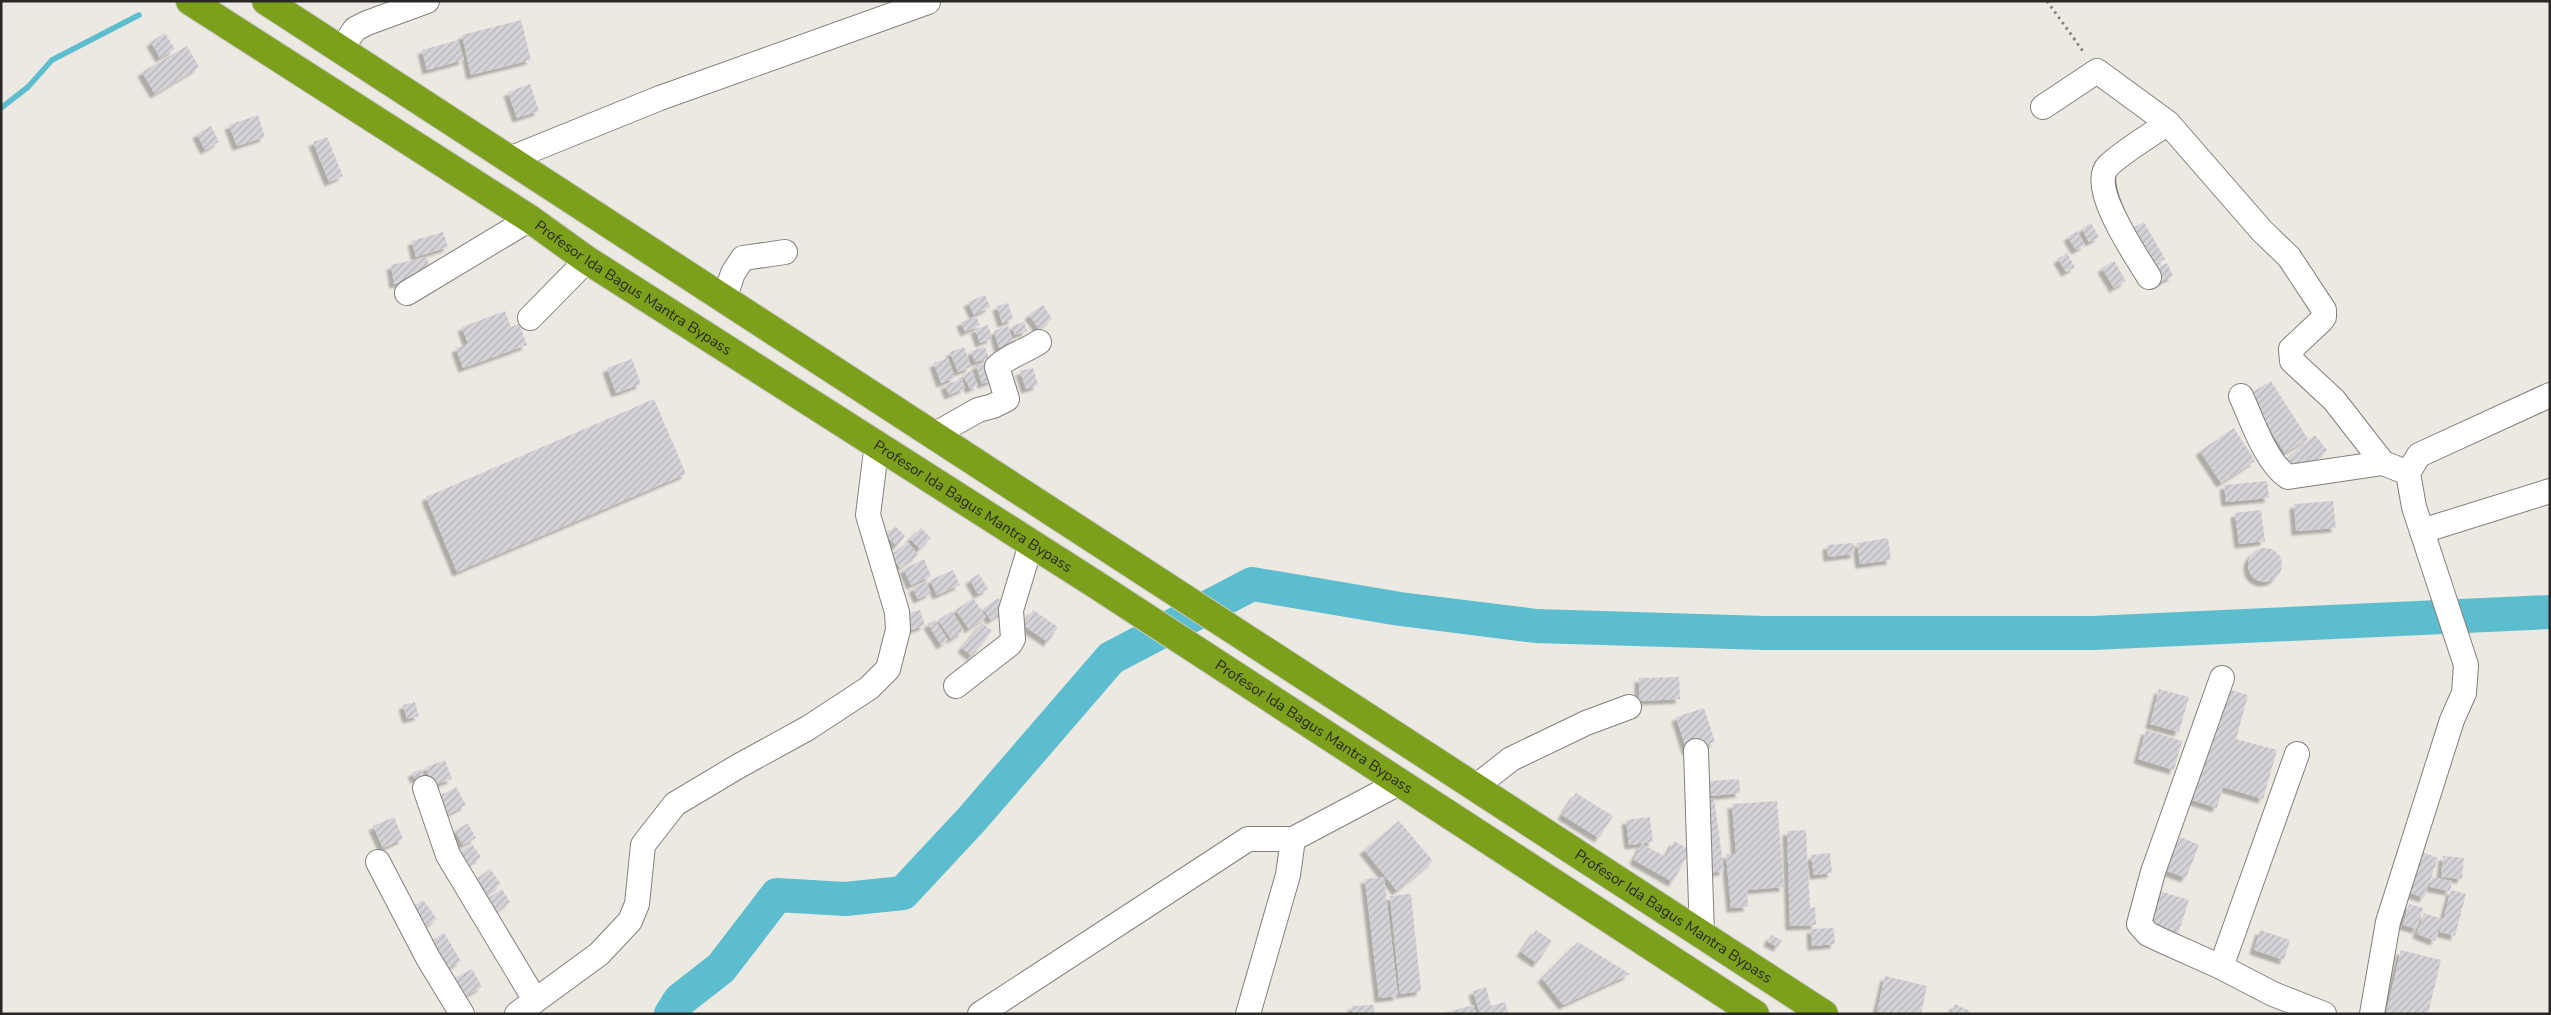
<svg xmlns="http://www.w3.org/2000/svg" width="2551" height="1015" font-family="'Nunito Sans',sans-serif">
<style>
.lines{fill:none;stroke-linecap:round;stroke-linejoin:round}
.stream{stroke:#5bbdcd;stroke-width:5.5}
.river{stroke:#5bbdcd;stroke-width:34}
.building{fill:url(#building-hatch);filter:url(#shadow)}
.minor-casing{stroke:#83807b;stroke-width:26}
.highway-casing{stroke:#c7c7c7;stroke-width:30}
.path{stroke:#85837f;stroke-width:3;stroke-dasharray:2.5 4;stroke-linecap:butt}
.minor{stroke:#fff;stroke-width:24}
.highway{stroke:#7ca01b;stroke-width:28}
.labels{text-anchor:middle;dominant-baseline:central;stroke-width:4.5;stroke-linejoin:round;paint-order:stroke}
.street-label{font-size:15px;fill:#292826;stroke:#faf6f0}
</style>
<defs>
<pattern id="building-hatch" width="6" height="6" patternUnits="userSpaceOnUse" patternTransform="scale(1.25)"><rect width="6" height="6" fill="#d5d2d8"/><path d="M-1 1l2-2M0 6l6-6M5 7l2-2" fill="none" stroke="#b7b4b9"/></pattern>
<filter id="shadow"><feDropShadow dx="-4.5" dy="4.5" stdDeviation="1" flood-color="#0004"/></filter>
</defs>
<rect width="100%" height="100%" fill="#ece9e3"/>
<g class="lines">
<path class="stream" d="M1 108 28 87 52 60 139 15"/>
<path class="river" d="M671 1014 680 1000 721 968 777 895 845 899 903 893 972 819 1111 658 1252 584 1400 609 1536 626 1765 633H2093L2550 612"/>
</g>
<g class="building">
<path d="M521 20 531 60 471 75 462 35Z"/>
<path d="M165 33 175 49 160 58 151 42Z"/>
<path d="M458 40 464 60 427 70 422 50Z"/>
<path d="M187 46 199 67 155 94 142 72Z"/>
<path d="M530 84 539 111 517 118 508 92Z"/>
<path d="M258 115 265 137 237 146 229 125Z"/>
<path d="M211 126 219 142 205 150 197 134Z"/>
<path d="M327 137 343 176 329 182 313 142Z"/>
<path d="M2144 222 2165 259 2149 268 2129 230Z"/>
<path d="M2091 223 2099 237 2089 242 2082 229Z"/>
<path d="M2077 231 2085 245 2076 250 2068 237Z"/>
<path d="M443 232 448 247 416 257 412 241Z"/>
<path d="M2067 253 2075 267 2066 272 2058 259Z"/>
<path d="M427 257 431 277 394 284 391 265Z"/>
<path d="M2114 261 2126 281 2114 288 2102 268Z"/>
<path d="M2167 263 2173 276 2157 284 2151 271Z"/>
<path d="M985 295 990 307 974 315 968 302Z"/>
<path d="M1008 303 1013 319 1002 323 997 306Z"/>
<path d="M1043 305 1052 319 1039 329 1029 315Z"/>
<path d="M505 311 511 327 519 324 527 345 463 368 456 348 468 344 462 327Z"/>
<path d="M976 316 980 325 965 332 961 322Z"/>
<path d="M1024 322 1027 331 1015 335 1012 326Z"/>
<path d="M988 325 992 338 980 343 975 329Z"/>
<path d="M1008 326 1014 344 999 348 994 331Z"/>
<path d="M964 347 971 367 958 372 950 352Z"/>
<path d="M985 347 989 358 975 362 971 351Z"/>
<path d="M948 358 955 378 941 383 934 363Z"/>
<path d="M632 359 641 384 616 393 607 368Z"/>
<path d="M987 361 993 380 982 384 976 365Z"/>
<path d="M1033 368 1038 385 1026 389 1020 371Z"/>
<path d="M971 371 978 385 970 389 963 375Z"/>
<path d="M962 379 965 388 949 395 945 385Z"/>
<path d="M2271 381 2308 439 2285 453 2248 395Z"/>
<path d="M654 399 686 474 457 572 426 497Z"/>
<path d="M2234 428 2255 461 2221 483 2200 451Z"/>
<path d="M2315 435 2327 450 2296 476 2284 461Z"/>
<path d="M2267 481 2269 498 2226 502 2224 485Z"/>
<path d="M2333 501 2336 528 2296 531 2294 504Z"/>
<path d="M2261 510 2265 541 2239 544 2235 513Z"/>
<path d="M895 526 905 536 897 546 886 536Z"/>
<path d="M921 528 931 538 920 549 910 539Z"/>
<path d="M1888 538 1891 560 1860 564 1857 543Z"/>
<path d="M908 542 918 555 900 568 891 555Z"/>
<path d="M1854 543 1855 554 1828 557 1827 545Z"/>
<circle cx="2265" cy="565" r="17"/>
<path d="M924 559 931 576 911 585 904 569Z"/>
<path d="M953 570 960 585 937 595 930 580Z"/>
<path d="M979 574 988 589 978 594 970 580Z"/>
<path d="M926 582 931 593 918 599 913 588Z"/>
<path d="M973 598 986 617 969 629 956 610Z"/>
<path d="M998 598 1006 610 991 620 983 609Z"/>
<path d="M920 610 925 625 912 630 907 614Z"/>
<path d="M1033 610 1058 627 1048 642 1023 625Z"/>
<path d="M952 611 964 631 951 639 938 620Z"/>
<path d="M935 620 948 640 941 645 928 624Z"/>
<path d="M982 623 992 631 972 656 962 648Z"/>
<path d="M1679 677 1680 699 1639 701V678Z"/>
<path d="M2219 687 2248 695 2236 739 2277 750 2263 799 2223 787 2217 808 2189 799Z"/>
<path d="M2159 689 2189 697 2179 732 2150 724Z"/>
<path d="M415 702 419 716 407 719 403 705Z"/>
<path d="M1704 708 1715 742 1687 751 1676 717Z"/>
<path d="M2146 730 2182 741 2174 770 2138 759Z"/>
<path d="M445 760 452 779 432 786 426 767Z"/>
<path d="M420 769 423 776 415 779 412 773Z"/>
<path d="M1739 779 1740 793 1711 796 1709 781Z"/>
<path d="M456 787 466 805 447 815 438 797Z"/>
<path d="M1576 793 1613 816 1599 838 1562 815Z"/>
<path d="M1714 798 1724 871 1709 873 1699 800Z"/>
<path d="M1777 801 1784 887 1747 890 1748 907 1731 908 1726 854H1736L1732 804Z"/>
<path d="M394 817 403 839 383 848 373 826Z"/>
<path d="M1650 817 1653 842 1629 845 1626 820Z"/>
<path d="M1399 821 1433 861 1397 891 1364 850Z"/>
<path d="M468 823 476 838 463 845 455 831Z"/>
<path d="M1806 830 1810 908 1815 907 1816 925 1790 926 1787 831Z"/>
<path d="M2180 837 2199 845 2186 878 2167 871Z"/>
<path d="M1674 841 1690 850 1673 882 1634 860 1642 844 1666 857Z"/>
<path d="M472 844 481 857 466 867 458 854Z"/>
<path d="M2422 852 2438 858 2424 898 2408 892Z"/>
<path d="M1830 853 1832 873 1814 875 1811 855Z"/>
<path d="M2443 856 2464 858 2462 879 2441 877Z"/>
<path d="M490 869 501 884 482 898 471 883Z"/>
<path d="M1384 877 1398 996 1379 998 1365 879Z"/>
<path d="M2432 877 2452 881 2450 891 2430 887Z"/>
<path d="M502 889 510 902 494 914 485 900Z"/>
<path d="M2156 890 2189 900 2178 934 2145 923Z"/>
<path d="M2451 890 2466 894 2455 936 2440 932Z"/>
<path d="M1411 894 1421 991 1400 994 1390 896Z"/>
<path d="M423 900 437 919 420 931 407 912Z"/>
<path d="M2409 904 2423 908 2417 929 2403 925Z"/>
<path d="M2424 913 2443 919 2435 941 2417 934Z"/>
<path d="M1834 928 1835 944 1812 946 1811 929Z"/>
<path d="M1536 930 1552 941 1537 963 1521 952Z"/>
<path d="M2260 930 2290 940 2284 960 2254 950Z"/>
<path d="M444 933 461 961 446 970 429 942Z"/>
<path d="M1771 935 1782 940 1778 947 1768 942Z"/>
<path d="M1578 942 1630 974 1563 1005 1542 978Z"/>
<path d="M2401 950 2441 960 2428 1014H2386Z"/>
<path d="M472 969 482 987 463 997 453 979Z"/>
<path d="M1885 976 1927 986 1921 1014H1887L1877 1011Z"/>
<path d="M1486 987 1491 1006 1505 1002 1508 1014H1480L1473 991Z"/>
<path d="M1955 1004 1970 1011 1969 1014H1951Z"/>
<path d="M1374 1005V1014H1353L1352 1006Z"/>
<path d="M1474 1005 1476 1014H1444V1013Z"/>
</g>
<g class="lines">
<defs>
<g id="minor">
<path d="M340 51 355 29 367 23 427 1"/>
<path d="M2043 107 2097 71 2168 123 2262 231 2289 257 2324 310V317L2321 321 2291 349 2292 361 2334 400 2383 463 2408 473"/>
<path d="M509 159 660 98 928 2"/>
<path d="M2149 277C2137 257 2088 187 2108 166 2122 152 2151 135 2168 123"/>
<path d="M407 293 530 219"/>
<path d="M724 300 733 273 743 258 785 252"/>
<path d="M530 318 587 260"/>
<path d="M2241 396C2252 420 2266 463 2288 477L2383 463"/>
<path d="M934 435 978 410 993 406 1007 399 997 367C1009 355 1025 352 1039 342"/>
<path d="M2422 531 2550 491"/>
<path d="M2222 678 2153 872 2139 924 2148 934 2165 942 2221 967 2273 994 2324 1014"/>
<path d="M956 686 1010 644 1013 639 1011 610 1031 544"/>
<path d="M1696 751 1702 935"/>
<path d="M425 788 448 855 535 1000"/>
<path d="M1474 788 1511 759 1586 723 1629 707"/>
<path d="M378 862 428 958 462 1014"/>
<path d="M2221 967 2297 754"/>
<path d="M517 1014 599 954 630 921 637 904 643 845 675 804 737 767 808 728 869 688 888 669 898 630 897 612 868 515 877 443"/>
<path d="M980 1014 1248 839H1293"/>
<path d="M1248 1014 1288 875 1293 839 1399 783"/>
<path d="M2372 1014 2388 922 2452 720 2464 693 2466 665 2414 507 2408 473 2419 455 2550 395"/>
</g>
<g id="highway">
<path id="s1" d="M190 1 530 219 587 260 1095 584 1755 1014"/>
<path id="s2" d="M266 1 1824 1014"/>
</g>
</defs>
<use href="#minor" class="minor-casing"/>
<use href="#highway" class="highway-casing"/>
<path class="path" d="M2047 1 2085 54"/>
<use href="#minor" class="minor"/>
<use href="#highway" class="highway"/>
</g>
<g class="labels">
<g class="street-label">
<text stroke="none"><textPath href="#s1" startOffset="528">Profesor Ida Bagus Mantra Bypass</textPath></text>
<text stroke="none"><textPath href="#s1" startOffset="932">Profesor Ida Bagus Mantra Bypass</textPath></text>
<text stroke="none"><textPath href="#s1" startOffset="1338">Profesor Ida Bagus Mantra Bypass</textPath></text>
<text stroke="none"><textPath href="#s2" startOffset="1679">Profesor Ida Bagus Mantra Bypass</textPath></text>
</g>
</g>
<rect width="2551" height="1015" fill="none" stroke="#292826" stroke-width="5"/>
</svg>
